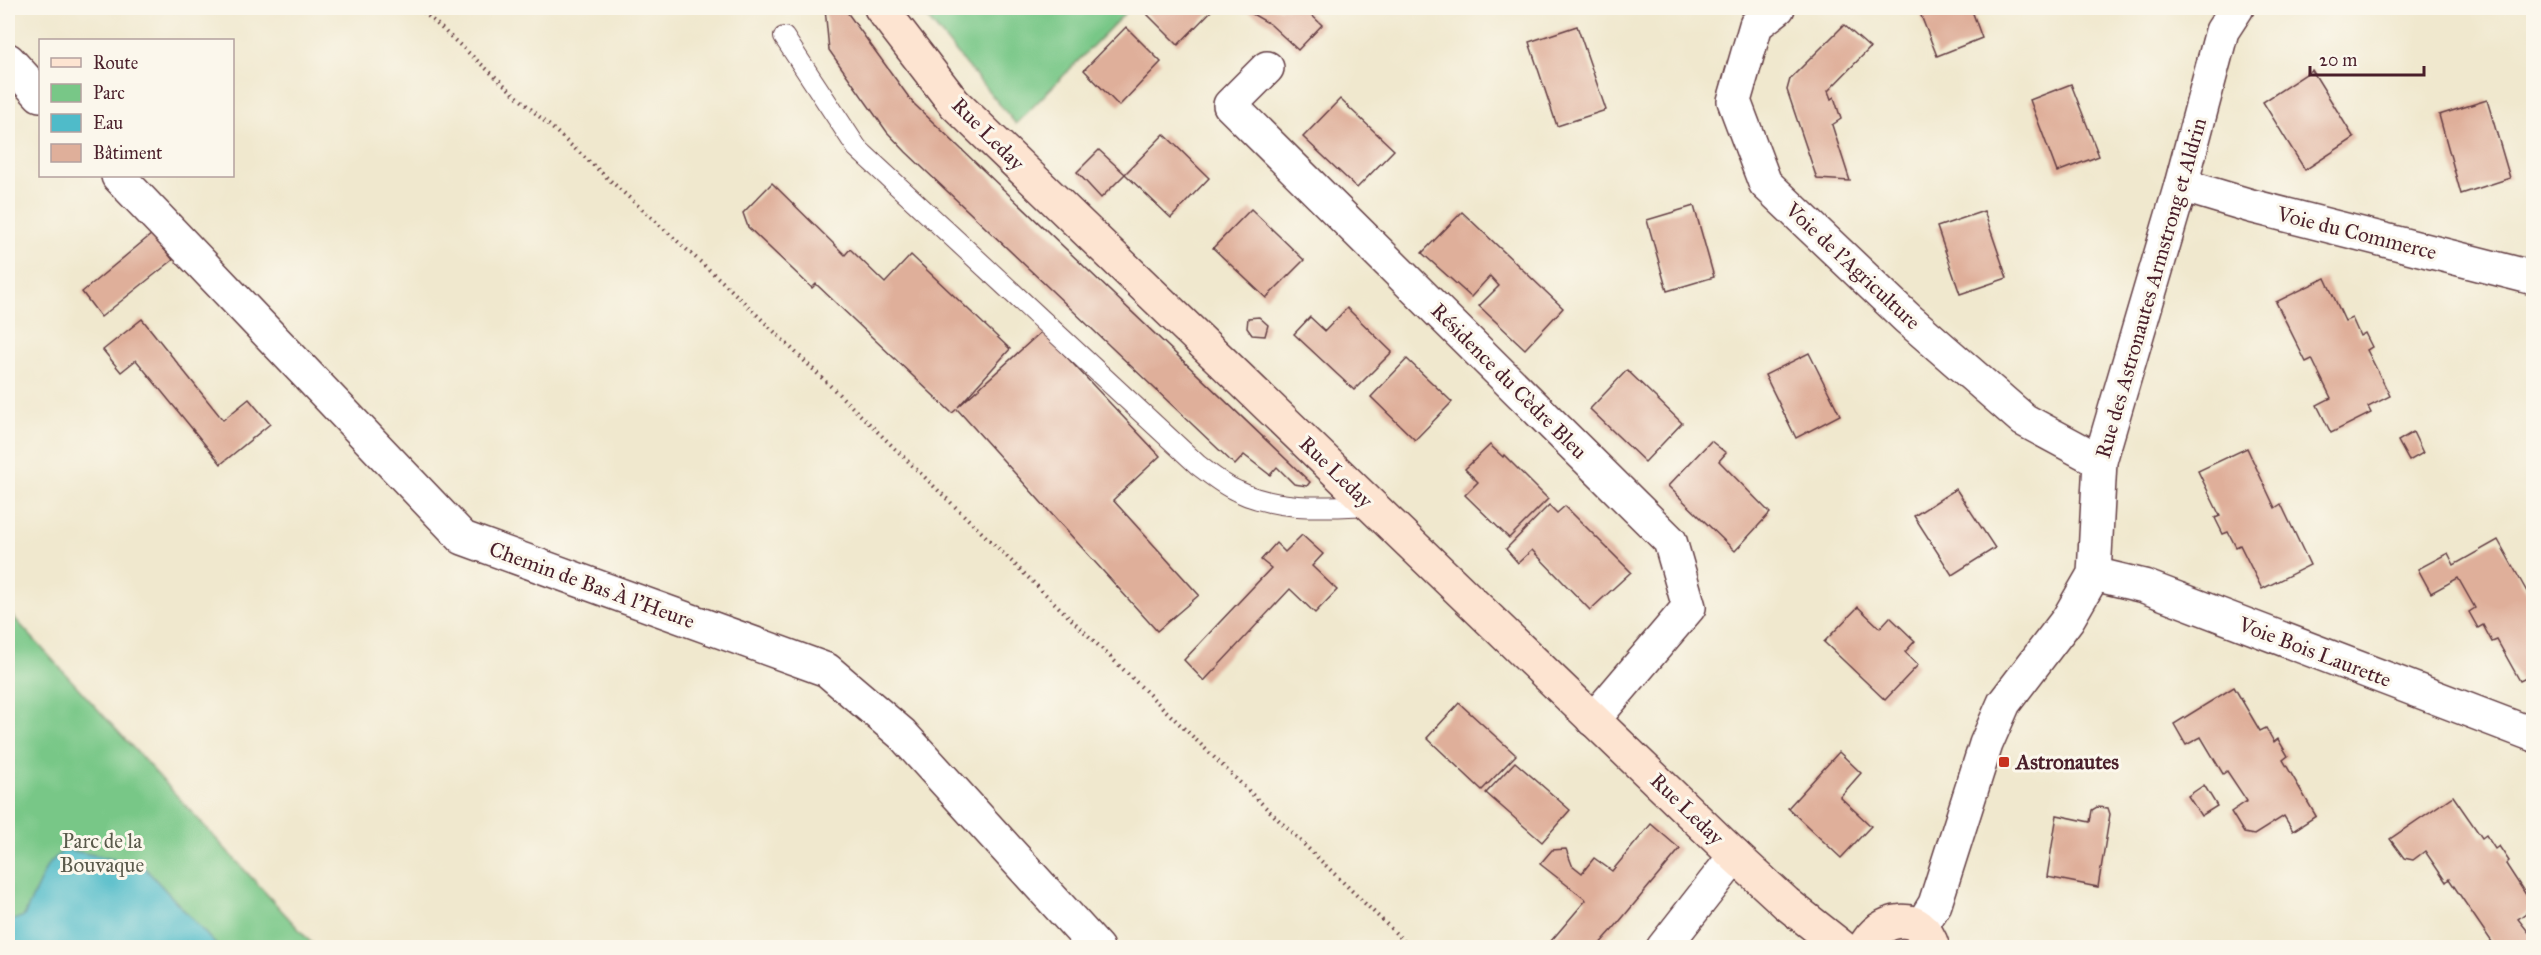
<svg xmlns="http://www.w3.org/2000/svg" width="2541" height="955" font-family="'IM FELL Great Primer',serif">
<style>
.green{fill:#78c787;stroke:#617359;stroke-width:1.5}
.water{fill:#4fbbc9;stroke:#4c6d7a;stroke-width:1.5}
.building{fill:#dfaf9a}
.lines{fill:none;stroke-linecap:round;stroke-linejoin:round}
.service-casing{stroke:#633d43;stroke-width:22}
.minor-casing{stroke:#633d43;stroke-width:36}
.secondary-casing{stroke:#633d43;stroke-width:36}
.path{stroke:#633d43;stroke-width:4;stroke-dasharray:1.5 4.5;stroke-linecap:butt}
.service{stroke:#fff;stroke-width:20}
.minor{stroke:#fff;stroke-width:33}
.secondary{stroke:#fde4d1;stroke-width:33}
.poi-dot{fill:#c8321e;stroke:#fbf7ec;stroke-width:2}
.labels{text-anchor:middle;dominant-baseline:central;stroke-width:6;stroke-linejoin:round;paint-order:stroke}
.street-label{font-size:21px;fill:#4a1f2b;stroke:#fbf7ec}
.poi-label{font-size:21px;font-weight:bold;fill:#4a1f2b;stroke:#fbf7ec;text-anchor:start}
.park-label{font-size:21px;fill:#5a5a4b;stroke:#fbf7ec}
</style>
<rect width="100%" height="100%" fill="#fbf7ec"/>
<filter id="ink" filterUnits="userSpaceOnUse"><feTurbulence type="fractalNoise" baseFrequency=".0167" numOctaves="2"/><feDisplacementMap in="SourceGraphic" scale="12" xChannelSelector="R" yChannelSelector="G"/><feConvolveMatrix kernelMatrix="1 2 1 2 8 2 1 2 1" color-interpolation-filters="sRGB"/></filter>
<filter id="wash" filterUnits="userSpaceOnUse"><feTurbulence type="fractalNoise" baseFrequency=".008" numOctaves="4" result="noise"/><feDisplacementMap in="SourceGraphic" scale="24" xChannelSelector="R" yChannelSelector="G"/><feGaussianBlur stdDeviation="1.35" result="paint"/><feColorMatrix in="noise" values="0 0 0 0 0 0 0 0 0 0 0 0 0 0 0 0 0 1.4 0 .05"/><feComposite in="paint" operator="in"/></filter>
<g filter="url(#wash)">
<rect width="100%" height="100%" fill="#f0e8ce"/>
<g class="green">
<path d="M919 8H1130L1016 124Z"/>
<path d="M8 611 315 947H8Z"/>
</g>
<path class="water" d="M64 849 142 865 218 947H8V922L24 916 47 866Z"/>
<g id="blocks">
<g class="building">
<path d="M825 8H844L913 103 1310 482 1307 486 1294 484 1277 467 1270 475 1244 455 1235 465 906 152 887 132 829 50Z"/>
<path d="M1141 8H1214L1178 45Z"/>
<path d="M1242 8H1304L1322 25 1298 50 1270 24Z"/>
<path d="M1918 8H1971L1982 38 1937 56Z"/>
<path d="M1844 25 1870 48 1828 91 1831 99 1834 97 1841 119 1832 125 1850 181 1817 179 1787 90 1790 79Z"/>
<path d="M1577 26 1606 110 1557 126 1529 42Z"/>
<path d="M1126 27 1161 62 1119 106 1084 70Z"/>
<path d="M2312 70 2354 138 2305 170 2263 102Z"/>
<path d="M2071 84 2099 156 2057 172 2030 100Z"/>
<path d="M1340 99 1394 150 1357 188 1303 137Z"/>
<path d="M2487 100 2510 178 2461 194 2439 115Z"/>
<path d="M1164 134 1209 178 1171 218 1125 174Z"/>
<path d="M1099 150 1125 174 1101 198 1077 172Z"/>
<path d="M772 183 845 255 850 249 885 283 911 255 1010 349 958 407 1042 331 1160 456 1113 500 1199 595 1157 631 957 409 952 413 816 284 812 288 748 227 743 213Z"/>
<path d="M1694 206 1714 277 1667 291 1647 220Z"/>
<path d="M1251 209 1304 260 1266 298 1213 248Z"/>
<path d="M1984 211 2007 278 1960 294 1937 227Z"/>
<path d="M1462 212 1563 308 1525 349 1479 306 1499 286 1490 276 1471 297 1422 253Z"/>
<path d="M152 234 173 260 101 317 82 292Z"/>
<path d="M2325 278 2345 321 2352 318 2360 336 2365 333 2372 347 2367 350 2390 396 2368 407 2371 413 2331 433 2317 405 2331 398 2312 359 2306 362 2276 302Z"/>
<path d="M1347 308 1392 352 1354 390 1294 334 1310 317 1325 331Z"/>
<path d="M1259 317 1268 325 1265 336 1252 335 1247 328 1248 318Z"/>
<path d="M142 319 223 420 249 399 270 424 221 464 136 360 121 372 103 350Z"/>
<path d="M1809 353 1840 415 1796 438 1765 375Z"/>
<path d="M1407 359 1452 402 1415 440 1371 397Z"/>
<path d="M1627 370 1682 423 1645 462 1590 409Z"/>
<path d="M2413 432 2423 453 2409 461 2398 441Z"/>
<path d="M1711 441 1726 453 1719 461 1770 513 1735 551 1668 486Z"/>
<path d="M1490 445 1503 457 1504 455 1548 499 1509 538 1465 495 1478 482 1465 469Z"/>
<path d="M2247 448 2275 508 2281 504 2310 565 2262 589 2240 545 2236 547 2228 532 2223 534 2215 518 2220 516 2198 471Z"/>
<path d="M1956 489 1995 548 1952 575 1914 516Z"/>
<path d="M1549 505 1557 513 1565 506 1631 572 1590 610 1532 550 1518 563 1506 549Z"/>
<path d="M1302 535 1323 554 1312 566 1337 590 1315 613 1290 589 1204 681 1184 660 1271 568 1261 560 1276 543 1285 552Z"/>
<path d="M2498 540 2531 599 2534 597V674L2520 681 2497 640 2492 642 2483 625 2478 628 2469 612 2475 608 2458 578 2431 593 2418 569 2448 553 2454 565Z"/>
<path d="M1858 607 1880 628 1890 617 1915 641 1905 652 1918 665 1885 700 1824 642Z"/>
<path d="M2234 687 2260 731 2266 728 2274 742 2278 739 2288 756 2283 760 2316 816 2293 831 2284 816 2254 835 2244 833 2231 812 2247 801 2227 771 2223 774 2201 737 2186 745 2174 724Z"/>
<path d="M1459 703 1516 755 1482 790 1427 738Z"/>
<path d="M1839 752 1861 773 1840 797 1871 826 1841 858 1788 808Z"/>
<path d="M1515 762 1570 810 1542 842 1486 793Z"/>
<path d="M2204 785 2217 806 2201 816 2188 796Z"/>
<path d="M2453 796 2482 838 2486 835 2495 849 2499 846 2509 861 2506 864 2534 907 2518 919 2534 939 2533 948H2496L2449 879 2446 882 2425 851 2413 860 2404 858 2390 839Z"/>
<path d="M2097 807 2108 808 2110 814 2098 887 2047 877 2057 815 2090 822 2092 810Z"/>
<path d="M1651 824 1680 849 1614 928 1596 948H1545L1586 900 1540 864 1552 850 1566 849 1572 865 1582 873 1594 858 1612 871Z"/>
</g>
</g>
</g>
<g filter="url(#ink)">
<use href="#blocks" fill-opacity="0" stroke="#633d43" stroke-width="1.5"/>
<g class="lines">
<defs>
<path id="service" d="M784 37 857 148 1198 465C1210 474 1223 485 1237 491 1278 511 1326 507 1370 505"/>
<g id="minor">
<path d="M1778 8 1756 25 1734 101 1765 183 1907 318 2024 420 2100 461"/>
<path d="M8 60 40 95"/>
<path d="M1267 68 1230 105 1670 541 1689 607 1593 720"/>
<path d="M118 176 463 538 827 670 902 734 1097 948"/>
<path d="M2181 185 2251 206 2534 278"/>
<path d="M2094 574 2144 586 2534 735"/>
<path d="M1920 928 1935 904 1986 744 2004 703 2068 619 2094 574 2100 461 2181 185 2222 31 2237 8"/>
<path d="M1663 948 1735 856"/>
</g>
<g id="secondary">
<path d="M881 8 954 103 1735 856 1786 903 1843 948"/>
<path d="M1864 948C1880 916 1922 909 1933 948"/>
</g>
</defs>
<use href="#service" class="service-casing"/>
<use href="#minor" class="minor-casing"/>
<use href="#secondary" class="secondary-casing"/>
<path class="path" d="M419 8 726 285 1411 948"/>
<use href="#service" class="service"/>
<use href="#minor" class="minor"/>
<use href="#secondary" class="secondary"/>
</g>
</g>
<rect class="poi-dot" x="1998" y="756" width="12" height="12" rx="3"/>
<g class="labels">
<g class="street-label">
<text transform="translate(988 134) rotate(45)">Rue Leday</text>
<text transform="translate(2357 233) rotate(14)">Voie du Commerce</text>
<text transform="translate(1853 266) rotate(43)">Voie de l'Agriculture</text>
<text transform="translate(2151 288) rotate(-74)">Rue des Astronautes Armstrong et Aldrin</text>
<text transform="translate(1509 381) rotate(45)">Résidence du Cèdre Bleu</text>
<text transform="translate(1336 472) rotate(44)">Rue Leday</text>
<text transform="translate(592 585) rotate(20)">Chemin de Bas À l'Heure</text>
<text transform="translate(2315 652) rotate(21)">Voie Bois Laurette</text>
<text transform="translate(1687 809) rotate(44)">Rue Leday</text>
</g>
<g class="poi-label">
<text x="2016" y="762">Astronautes</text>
</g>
<g class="park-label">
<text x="102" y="841">Parc de la<tspan x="102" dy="24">Bouvaque</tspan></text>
</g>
</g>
<rect width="2541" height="955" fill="none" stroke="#fbf7ec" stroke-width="30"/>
<rect x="39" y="39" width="195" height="138" fill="#fbf7ec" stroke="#b4a19f" stroke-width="1.5"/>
<rect x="51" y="58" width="30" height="9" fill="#fde4d1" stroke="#b4a19f" stroke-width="1.5"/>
<text x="93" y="69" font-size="18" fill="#4a1f2b">Route</text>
<rect x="51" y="84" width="30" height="18" fill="#78c787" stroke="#b4a19f" stroke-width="1.5"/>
<text x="93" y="99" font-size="18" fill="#4a1f2b">Parc</text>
<rect x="51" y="114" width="30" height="18" fill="#4fbbc9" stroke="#b4a19f" stroke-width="1.5"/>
<text x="93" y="129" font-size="18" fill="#4a1f2b">Eau</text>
<rect x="51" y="144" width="30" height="18" fill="#dfaf9a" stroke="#b4a19f" stroke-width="1.5"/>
<text x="93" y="159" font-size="18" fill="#4a1f2b">Bâtiment</text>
<path d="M2310 66v9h114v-9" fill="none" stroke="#4a1f2b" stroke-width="3"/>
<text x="2319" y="66" font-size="18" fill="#4a1f2b" stroke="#fbf7ec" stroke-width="4.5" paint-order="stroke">20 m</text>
</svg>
